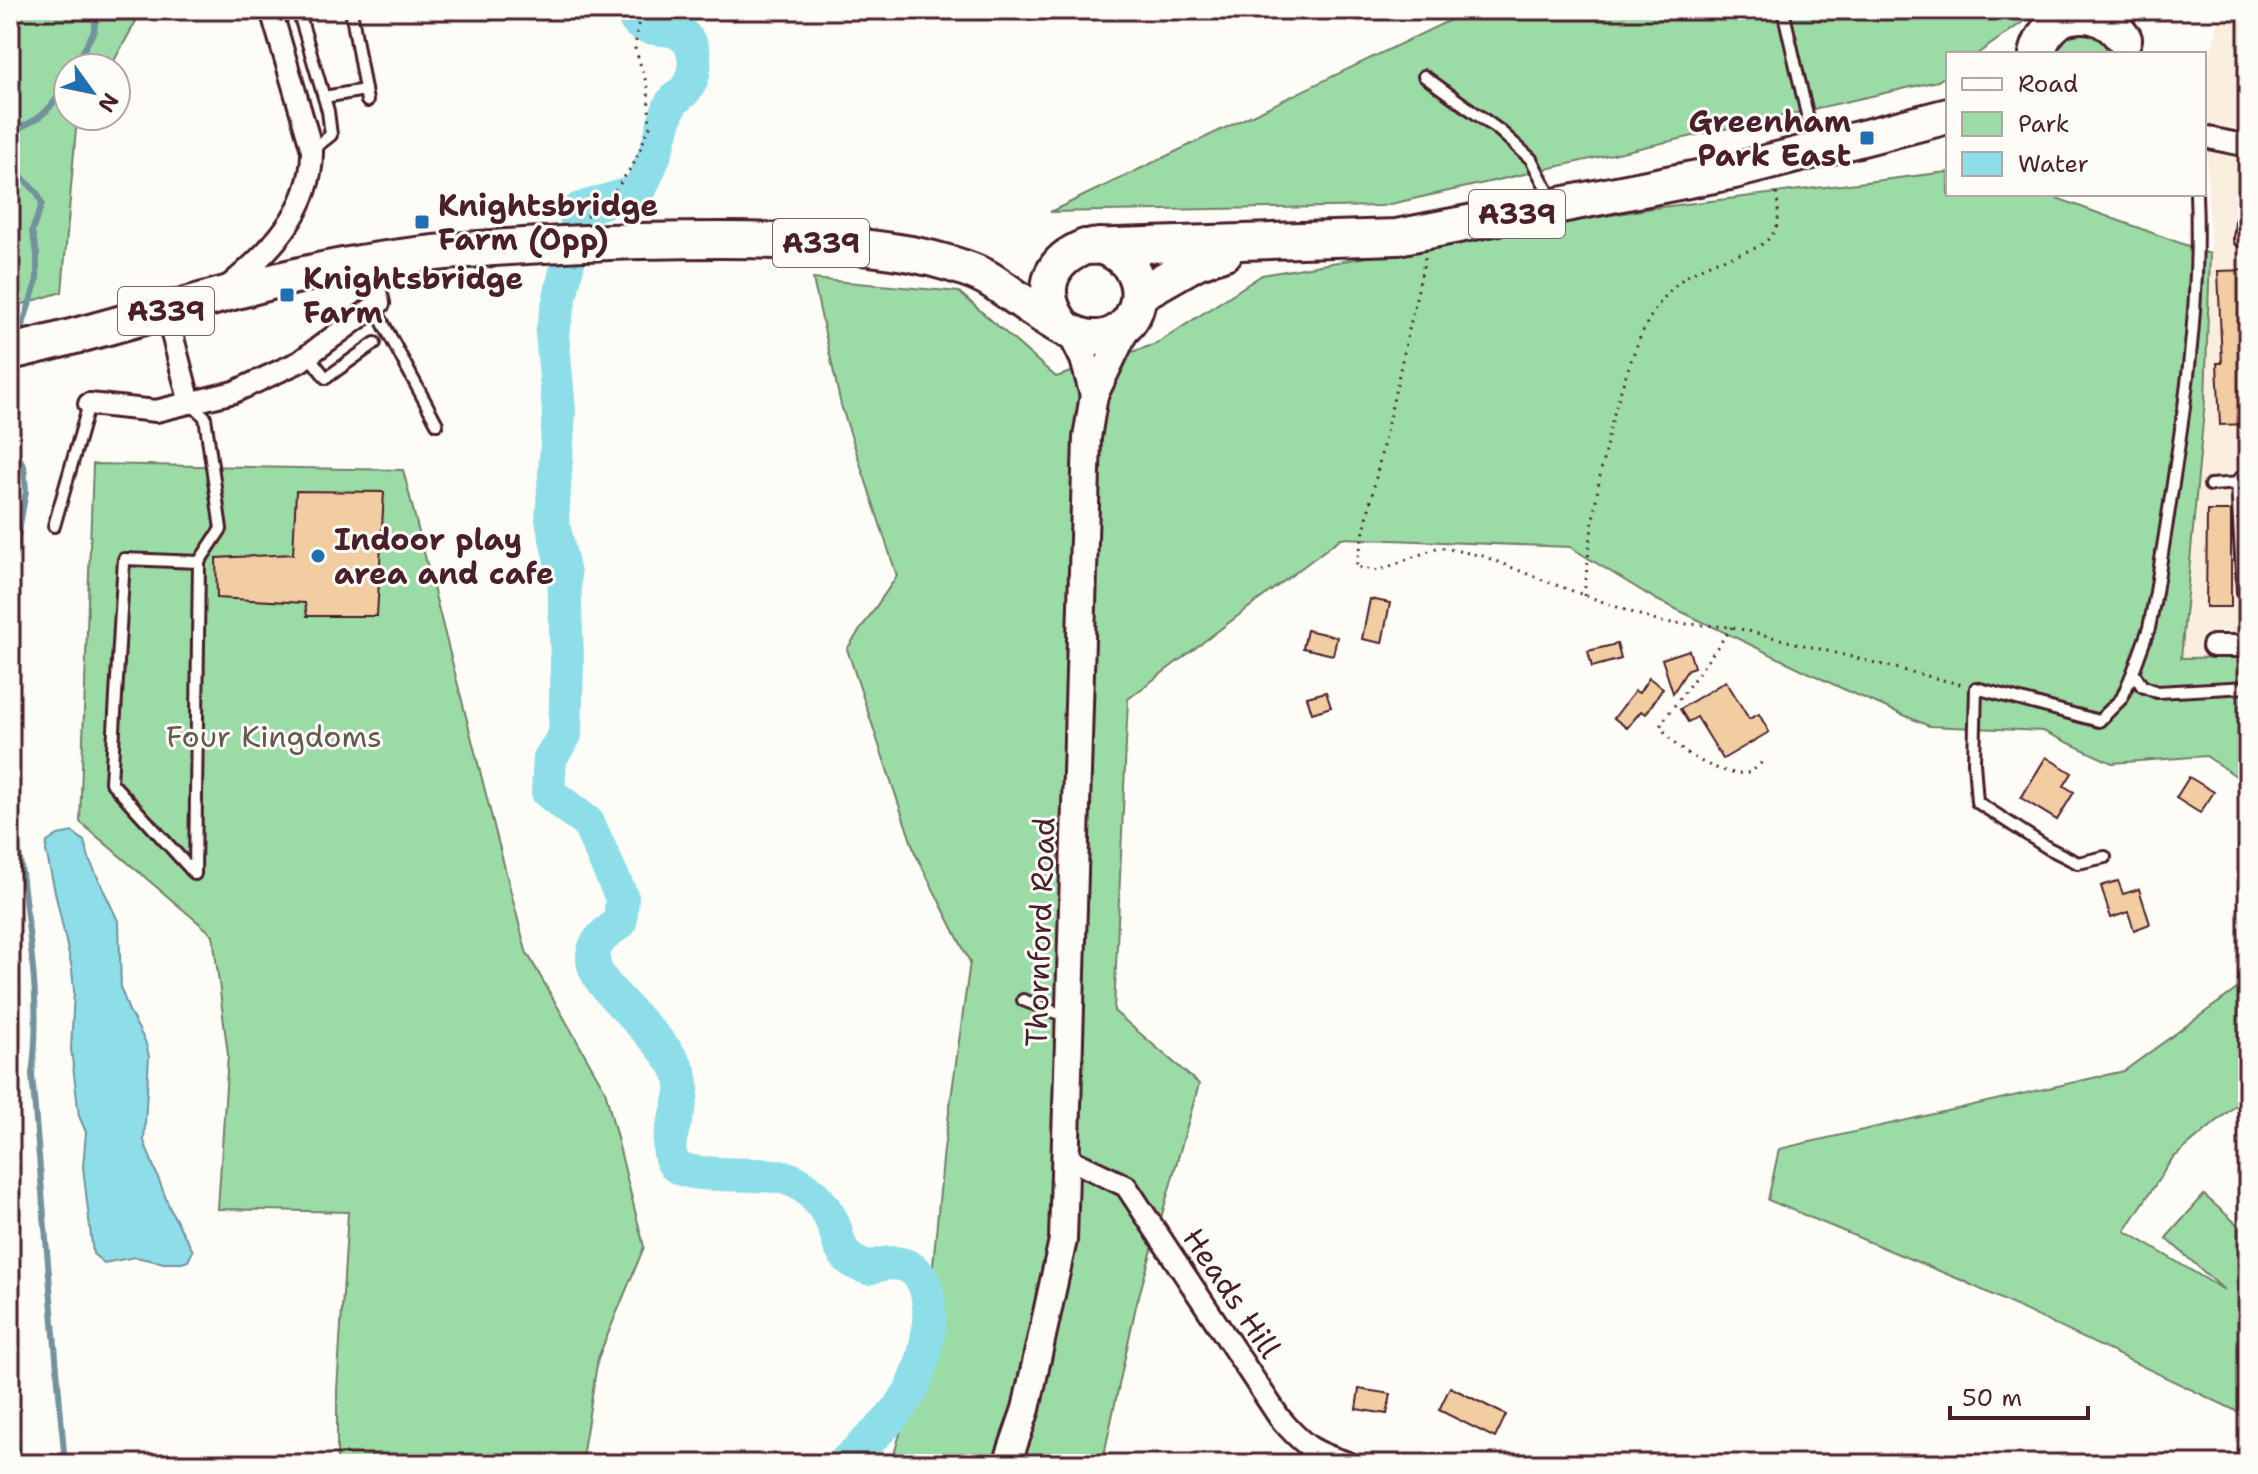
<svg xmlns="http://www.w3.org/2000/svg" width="2258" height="1474" font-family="'Shantell Sans',sans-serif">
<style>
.built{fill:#faeede}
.green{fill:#9bdca6;stroke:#727e68;stroke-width:2}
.water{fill:#8ddee8;stroke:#72929c;stroke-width:2}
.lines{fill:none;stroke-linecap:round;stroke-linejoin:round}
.stream{stroke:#72929c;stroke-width:6}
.river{stroke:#8ddee8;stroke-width:34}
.building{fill:#f2cda2;stroke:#4a1f2b;stroke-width:2}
.service-casing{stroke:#4a1f2b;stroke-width:16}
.minor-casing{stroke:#4a1f2b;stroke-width:26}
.tertiary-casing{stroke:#4a1f2b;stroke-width:32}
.trunk-casing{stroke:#4a1f2b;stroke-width:40}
.path{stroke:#4a1f2b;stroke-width:3;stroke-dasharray:2 6;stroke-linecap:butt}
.service{stroke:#fdfcf7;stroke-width:10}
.minor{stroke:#fdfcf7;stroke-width:20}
.tertiary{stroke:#fdfcf7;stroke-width:26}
.trunk{stroke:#fdfcf7;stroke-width:34}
.poi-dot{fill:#1f6fb2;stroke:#fdfcf7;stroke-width:3}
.labels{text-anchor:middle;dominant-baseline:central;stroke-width:6;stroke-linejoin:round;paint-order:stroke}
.shield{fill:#fdfcf7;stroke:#806168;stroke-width:2}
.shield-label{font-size:28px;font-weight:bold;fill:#4a1f2b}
.poi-label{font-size:30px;font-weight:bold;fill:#4a1f2b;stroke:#fdfcf7;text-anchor:start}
.park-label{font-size:30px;fill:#625850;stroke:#fdfcf7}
.street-label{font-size:30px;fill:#4a1f2b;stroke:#fdfcf7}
</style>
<rect width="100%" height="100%" fill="#fdfcf7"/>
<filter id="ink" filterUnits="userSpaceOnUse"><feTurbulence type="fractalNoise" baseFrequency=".0125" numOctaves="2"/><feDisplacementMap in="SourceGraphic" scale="16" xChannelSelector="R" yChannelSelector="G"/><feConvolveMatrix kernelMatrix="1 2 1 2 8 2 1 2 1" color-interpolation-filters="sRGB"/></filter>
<g filter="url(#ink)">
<path class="built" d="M2222 10H2248V654L2181 659 2205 400 2210 254 2204 77Z"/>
<g class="green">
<path d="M10 10H140V14L110 68H68V116H83L76 129 62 292 10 308Z"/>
<path d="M1471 10H2040L1977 54H1948V74L1938 81 1382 206 1050 212Z"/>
<path d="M2084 24 2116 49 2117 54H2045L2047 46Z"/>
<path d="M1948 172V194H2046L2210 254 2205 400 2181 658 2248 657V784L2206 756 2112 763 2043 731 1929 726 1841 688 1657 600 1570 547 1341 538 1128 699 1114 1011 1199 1084 1136 1306 1102 1464H891L925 1350 944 1149 970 962 915 853 847 649 897 576 841 405 813 279 959 292 1056 377 1156 344 1262 275 1653 208Z"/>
<path d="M93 464 403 470 526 951 605 1090 644 1247 598 1358 581 1464H337V1391L348 1212 218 1209 228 1055 213 935 80 822Z"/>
<path d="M2248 981V1095L2172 1159 2125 1231 2224 1290 2166 1238 2204 1195 2248 1234V1420L2247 1416 1961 1280 1768 1200 1779 1149 2124 1071Z"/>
</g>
<g class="water">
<path d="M73 832 84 841 90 861 119 923 121 989 129 1011 145 1041 149 1056 144 1141 170 1209 193 1251 188 1261 182 1263H164L135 1257 104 1263 93 1254 83 1167 86 1132 79 1116 71 1049 74 991 72 969 46 851 47 842 58 835Z"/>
<path d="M10 1395 16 1417 21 1464H10Z"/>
</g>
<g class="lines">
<g class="stream">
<path d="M74 68 94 31 97 10"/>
<path d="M10 132C42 119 52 110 68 79"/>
<path d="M10 164 38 194 42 204 32 231 37 254V280L24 321 21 338"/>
<path d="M10 390 16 361"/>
<path d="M10 442 24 466 26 491 10 581"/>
<path d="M10 809C19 841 22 875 26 907 33 963 40 1017 32 1074L65 1464"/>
</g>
<path class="river" d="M632 10C636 31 654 27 671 30 696 35 700 66 688 86 684 93 676 97 671 104 665 115 662 132 658 145 653 161 646 176 639 191L580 209 552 333 559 411 552 520 564 574 567 663 565 735 550 758 548 792 588 823 622 898 620 923C571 953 598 979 627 1009 645 1028 666 1047 678 1070 694 1099 657 1140 674 1164 686 1181 766 1169 792 1180 811 1187 829 1211 835 1229 838 1239 839 1248 847 1257 853 1263 860 1265 868 1268 951 1239 933 1350 910 1392 894 1420 866 1442 843 1464"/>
</g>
<g class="building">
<path d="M2248 270V424L2220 425 2217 363H2222L2218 271Z"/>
<path d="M296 491 384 492 377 616H307L305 603 217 598 216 558 293 554Z"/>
<path d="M2207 511H2231V607H2206Z"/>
<path d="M1370 599 1390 603 1382 643 1362 639Z"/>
<path d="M1307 630 1337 637 1333 655 1303 648Z"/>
<path d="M1617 644 1621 659 1592 667 1588 651Z"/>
<path d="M1689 650 1694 667 1688 669 1673 693 1662 659Z"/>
<path d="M1649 678 1663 688 1646 714 1641 711 1627 728 1614 718 1635 691 1639 693Z"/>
<path d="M1726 681 1749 719 1759 714 1769 732 1723 759 1697 717 1688 722 1680 709Z"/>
<path d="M1326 692 1331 707 1312 713 1307 697Z"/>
<path d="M2046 757 2072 773 2064 786 2074 792 2057 820 2021 798Z"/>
<path d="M2189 777 2214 792 2200 813 2176 798Z"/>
<path d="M2118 881 2123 894 2139 889 2150 924 2134 930 2128 912 2111 918 2101 886Z"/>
<path d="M1450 1387 1506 1415 1495 1438 1439 1410Z"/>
<path d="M1359 1389 1391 1394 1387 1414 1356 1409Z"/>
</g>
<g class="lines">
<defs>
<g id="service">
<path d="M298 10 328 111 331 135 312 150"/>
<path d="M351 10 367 101"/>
<path d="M1783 10 1814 145"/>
<path d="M1424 76 1500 131 1531 159 1553 201"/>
<path d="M324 97 365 90"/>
<path d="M2196 194C2202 328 2176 461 2156 592L2149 628 2133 672 2142 686 2157 692 2248 687"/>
<path d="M2240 240 2248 168"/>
<path d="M375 308 437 424"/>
<path d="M308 355 326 378 375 343"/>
<path d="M190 403 205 417 221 529 199 562 124 559 111 782 195 874 199 562"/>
<path d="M2210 485 2242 483"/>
<path d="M54 526 89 404"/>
<path d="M2105 857 2078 863 2048 848 1977 802 1974 762 1976 688 2099 721 2122 698 2133 672"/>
<path d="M1023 1000 1068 1017"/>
</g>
<g id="minor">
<path d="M2204 137 2248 146"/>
<path d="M225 289C268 254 313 210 312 150L271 10"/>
<path d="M166 311 190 403"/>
<path d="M89 404 156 411 234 392 299 362 379 303 368 262"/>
<path d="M2248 483H2242L2248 592"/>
<path d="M2213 646H2248"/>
<path d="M1063 1156 1126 1186 1279 1417C1305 1448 1314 1452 1351 1464"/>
</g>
<g id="tertiary">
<path d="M1070 331 1084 359 1094 395"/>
<path d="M1007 1464 1026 1409 1063 1240 1087 438 1094 395 1130 320"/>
</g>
<g id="trunk">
<path d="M2060 19C2087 10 2107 16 2124 39"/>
<path d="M2037 54C2042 32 2056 22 2073 10"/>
<path d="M1140 294 1196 262 1225 252"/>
<path d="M1063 326C1038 294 1047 262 1085 247L1397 237 1734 171 1948 116"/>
<path d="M10 352C111 330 208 295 309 273 407 251 509 246 609 242 710 239 812 237 911 254 932 258 971 268 989 279 1015 295 1058 331 1086 337 1139 348 1165 267 1100 246"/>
</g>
</defs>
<use href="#service" class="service-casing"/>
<use href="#minor" class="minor-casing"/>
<use href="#tertiary" class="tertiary-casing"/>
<use href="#trunk" class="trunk-casing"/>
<g class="path">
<path d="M586 216 604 207 634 163 650 126 648 88 635 48 640 10"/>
<path d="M1425 258 1356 567 1378 571 1439 547 1483 556 1545 581 1659 622 1732 627 1963 685"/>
<path d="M1584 596C1592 518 1602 442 1628 369 1637 344 1646 319 1663 299 1676 282 1692 271 1712 263 1735 253 1768 252 1777 225 1780 215 1777 200 1776 189"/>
<path d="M1732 627 1661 724C1667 748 1725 780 1750 772 1755 770 1760 764 1764 760"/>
</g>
<use href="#service" class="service"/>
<use href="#minor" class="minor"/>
<use href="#tertiary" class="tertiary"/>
<use href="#trunk" class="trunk"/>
</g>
</g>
<g class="poi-dot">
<rect x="1859" y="130" width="16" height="16" rx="4"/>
<rect x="414" y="214" width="16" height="16" rx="4"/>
<rect x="279" y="287" width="16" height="16" rx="4"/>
<circle cx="318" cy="556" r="8"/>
</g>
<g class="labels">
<g class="shield">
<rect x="1469" y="190" width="96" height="48" rx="6"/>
<rect x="773" y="219" width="96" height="48" rx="6"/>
<rect x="118" y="287" width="96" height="48" rx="6"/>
</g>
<g class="shield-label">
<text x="1517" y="214">A339</text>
<text x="821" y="243">A339</text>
<text x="166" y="311">A339</text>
</g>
<g class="poi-label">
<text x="1851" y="121" text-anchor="end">Greenham<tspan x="1851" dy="34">Park East</tspan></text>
<text x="438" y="205">Knightsbridge<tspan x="438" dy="34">Farm (Opp)</tspan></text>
<text x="303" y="278">Knightsbridge<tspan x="303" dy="34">Farm</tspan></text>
<text x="334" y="539">Indoor play<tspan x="334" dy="34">area and cafe</tspan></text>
</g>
<g class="park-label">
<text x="274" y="736">Four Kingdoms</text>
</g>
<g class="street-label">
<text transform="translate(1040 932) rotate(-88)">Thornford Road</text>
<text transform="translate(1232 1293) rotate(56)">Heads Hill</text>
</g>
</g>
<rect width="2258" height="1474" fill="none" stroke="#fdfcf7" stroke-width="40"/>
<rect x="20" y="20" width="2218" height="1434" fill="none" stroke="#4a1f2b" stroke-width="3" filter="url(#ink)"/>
<rect x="1946" y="52" width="260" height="144" fill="#fdfcf7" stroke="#b5a4a5" stroke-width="2"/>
<rect x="1962" y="78" width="40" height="12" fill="#fdfcf7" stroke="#b5a4a5" stroke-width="2"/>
<text x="2018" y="92" font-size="24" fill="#4a1f2b">Road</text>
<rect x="1962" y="112" width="40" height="24" fill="#9bdca6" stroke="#b5a4a5" stroke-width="2"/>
<text x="2018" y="132" font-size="24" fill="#4a1f2b">Park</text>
<rect x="1962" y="152" width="40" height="24" fill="#8ddee8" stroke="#b5a4a5" stroke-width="2"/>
<text x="2018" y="172" font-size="24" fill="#4a1f2b">Water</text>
<g transform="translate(92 92) rotate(123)"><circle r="38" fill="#fdfcf7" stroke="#b5a4a5" stroke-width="2"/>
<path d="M0-6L14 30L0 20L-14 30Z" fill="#1f6fb2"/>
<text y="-12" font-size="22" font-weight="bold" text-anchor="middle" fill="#4a1f2b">N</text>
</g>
<path d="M1950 1406v12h138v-12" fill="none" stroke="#4a1f2b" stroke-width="4"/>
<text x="1962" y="1406" font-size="24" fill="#4a1f2b" stroke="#fdfcf7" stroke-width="6" paint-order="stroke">50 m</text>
</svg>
